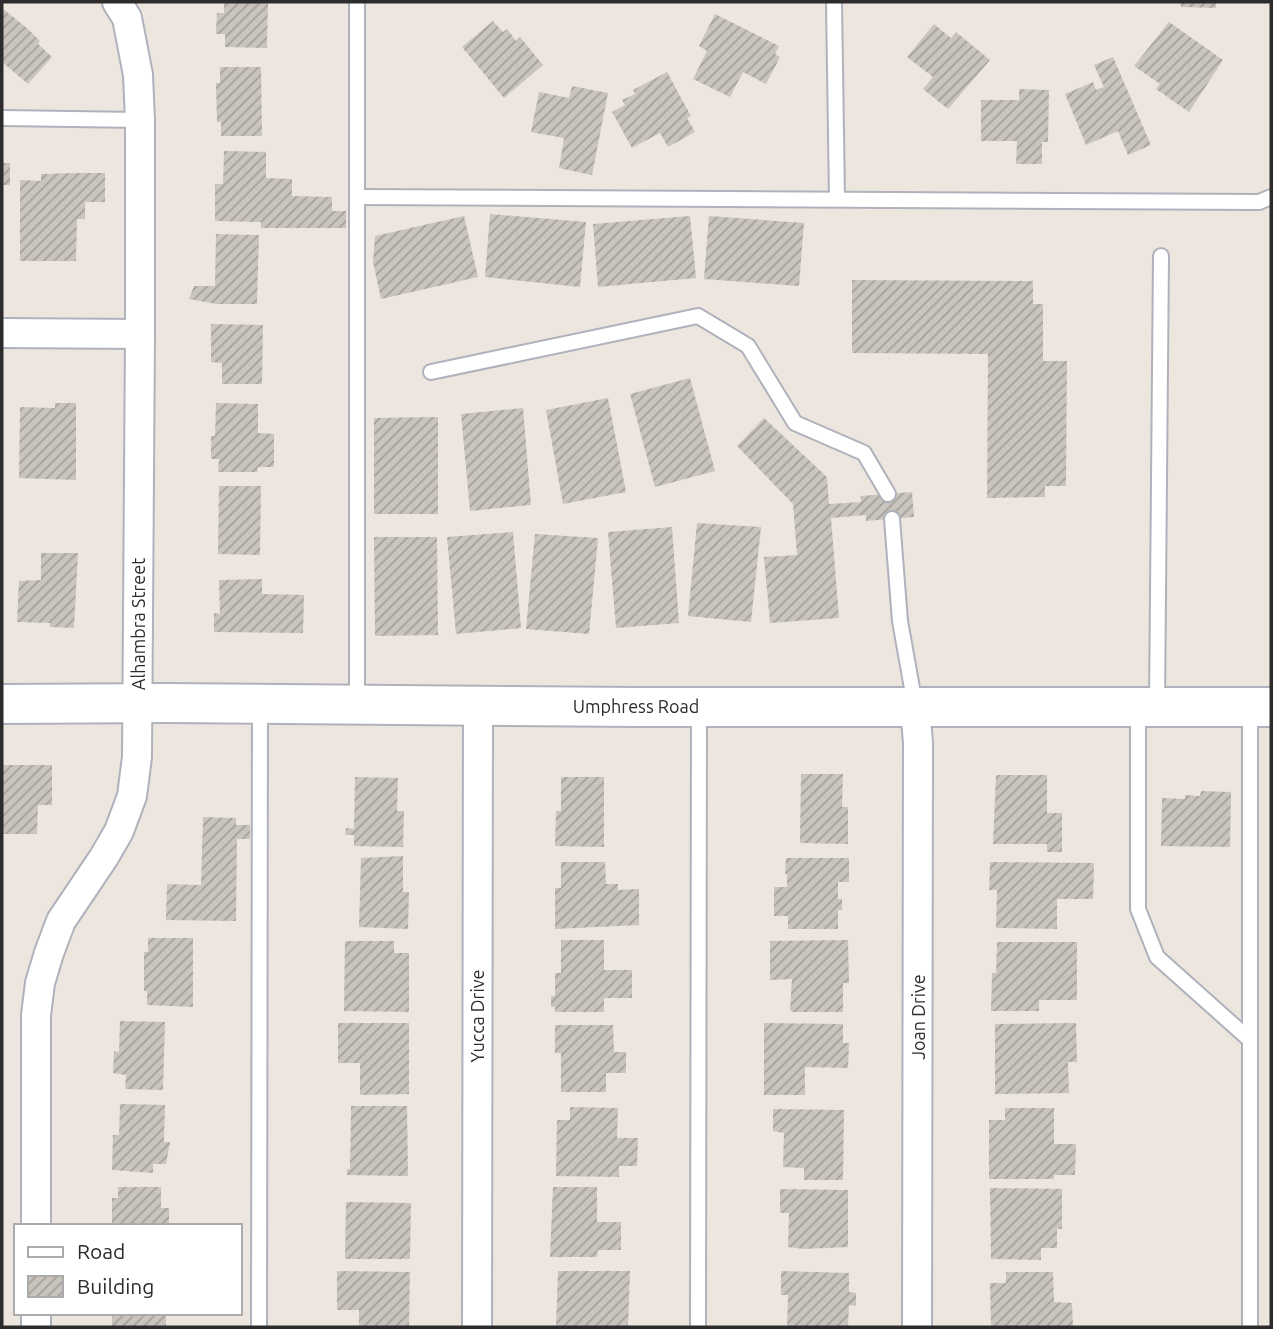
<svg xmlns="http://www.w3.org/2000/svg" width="1273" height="1329" font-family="Ubuntu,sans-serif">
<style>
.building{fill:url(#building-hatch)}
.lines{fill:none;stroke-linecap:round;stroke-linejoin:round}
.lane-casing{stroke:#afb2bc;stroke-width:18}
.street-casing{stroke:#afb2bc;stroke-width:32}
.secondary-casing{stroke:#afb2bc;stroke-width:42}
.lane{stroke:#fff;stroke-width:14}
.street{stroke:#fff;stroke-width:28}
.secondary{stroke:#fff;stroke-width:38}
.labels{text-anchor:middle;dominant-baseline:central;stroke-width:6;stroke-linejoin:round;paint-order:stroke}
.street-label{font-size:18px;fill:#2c2c2c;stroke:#fff}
</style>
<defs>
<pattern id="building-hatch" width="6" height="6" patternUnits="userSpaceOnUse" patternTransform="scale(1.75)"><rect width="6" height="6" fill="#c9c4bd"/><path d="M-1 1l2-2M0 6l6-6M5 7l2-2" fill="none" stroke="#a39f9a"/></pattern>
</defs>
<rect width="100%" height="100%" fill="#ede6df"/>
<g class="building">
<path d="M224 2H268L267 48 225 47V34H216L217 13H224Z"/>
<path d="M1181 2H1216V8L1181 7Z"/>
<path d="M2 8 28 29 40 41 38 44 52 57 28 84 2 62Z"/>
<path d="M715 14 779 46 775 54 780 57 766 84 743 72 730 97 693 79 707 51 699 46Z"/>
<path d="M493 21 503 32 507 29 516 41 520 37 543 65 504 98 462 47Z"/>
<path d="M1169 22 1223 60 1189 112 1156 89 1160 84 1134 66Z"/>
<path d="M934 24 951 38 956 32 990 60 948 109 923 89 933 77 907 57Z"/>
<path d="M1113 57 1151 145 1128 155 1118 131 1086 145 1065 94 1093 82 1096 90 1104 87 1094 65Z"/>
<path d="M220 67H261L262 136H221V122H217L216 83H220Z"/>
<path d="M667 72 691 116 687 118 695 132 668 147 660 133 632 148 612 112 625 105 622 100 635 94 633 90Z"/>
<path d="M572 86 608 93 592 175 559 168 564 138 531 132 539 92 569 98Z"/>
<path d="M1019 89 1049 90 1048 142H1042V164H1016L1017 141H981V100H1019Z"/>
<path d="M224 151 266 152V178L292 179V196L332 197V211H346V228H261V222L215 221V184H223Z"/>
<rect x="2" y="163" width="8" height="22"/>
<path d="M76 173H105V202H85V219H77L76 261H20V180L41 181V174Z"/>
<path d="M490 214 586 222 580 287 485 277Z"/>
<path d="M464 216 478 277 381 299 373 262 375 236Z"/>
<path d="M690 216 696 278 598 287 593 224Z"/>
<path d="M709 216 804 223 799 286 704 279Z"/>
<path d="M216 234 259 235 257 304H217L189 299 194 286H215Z"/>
<path d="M852 280 1033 281V304H1043V361H1067L1066 486H1045V497L987 498 988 354 852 353Z"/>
<path d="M211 324 263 325 262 384H222V363L211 362Z"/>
<path d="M690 378 715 471 655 487 630 394Z"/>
<path d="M608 398 626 492 563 504 546 410Z"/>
<path d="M55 403H76V480L19 478 20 407 55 408Z"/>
<path d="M216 403 258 404V433L274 434V467H258L257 472H218L219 459H211V436H215Z"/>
<path d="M523 408 531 505 470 511 461 414Z"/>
<path d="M438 417V514H374V418Z"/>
<path d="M764 418 827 477 829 504 861 502 860 496 912 492 914 517 866 521V515L831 518 839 618 770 623 764 557 797 555 793 504 737 446Z"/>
<path d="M219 486H261L260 555 218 554Z"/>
<path d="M697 523 761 527 751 622 688 616Z"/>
<path d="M672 527 679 623 616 628 608 532Z"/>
<path d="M513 532 521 628 456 634 447 537Z"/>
<path d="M535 534 598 538 589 634 526 629Z"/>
<path d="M374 537H437L438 635 375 636Z"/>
<path d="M41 553H78L74 628 50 627V623L17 622 19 581 41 580Z"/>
<path d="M262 579V594L304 595 303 633 214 632V613L220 614 219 580Z"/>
<path d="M2 765H52V805H38L37 834H3V829H2Z"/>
<path d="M801 774H843L842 807H848V844L800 843Z"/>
<path d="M996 775H1047V813H1062V852H1047V844H993Z"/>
<path d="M355 777 398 778 397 811H404L403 847 354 846V835H345L346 828 354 829Z"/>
<path d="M561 777H604V847L555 846 556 811H561Z"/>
<path d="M1201 791 1231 792 1230 847 1161 846 1162 798 1185 799V795L1200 796Z"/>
<path d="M203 817 236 818V825H250V839H237L236 921 166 920 167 884 201 885Z"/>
<path d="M403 856V892H409L408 929 359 927 361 858Z"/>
<path d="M786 858H849V882H838V899H842V910H838V929H788V916H774V887H787V874H785Z"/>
<path d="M561 862H605L606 884H618V890L639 889V925L555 929V888H561Z"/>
<path d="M990 862 1094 863 1093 899H1057V929L996 928 997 890H989Z"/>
<path d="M148 938H193V1007L147 1005V991H144V952H148Z"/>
<path d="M561 940H604V970H632V998H604V1012H555V1007H551V996H555V973H561Z"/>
<path d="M848 940 849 983H843V1012H793L790 1010 792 979 770 980V941Z"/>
<path d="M345 941H394V953H409V1012L344 1011Z"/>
<path d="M997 942H1077V1000H1039V1011H991L992 973H996Z"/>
<path d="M120 1021 165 1022 163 1090 125 1089 126 1075 113 1073 114 1051 119 1052Z"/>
<path d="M338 1023H409V1094L360 1095V1063H338Z"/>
<path d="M764 1023 843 1024V1043H849L848 1068 805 1067V1095H764Z"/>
<path d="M1076 1023 1077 1062H1068L1069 1093 995 1094V1024Z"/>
<path d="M555 1025H613L614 1052H626V1073H606V1092H561V1053H555Z"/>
<path d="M120 1104 165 1105 164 1142H170L166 1164H153V1173L112 1170 113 1135H119Z"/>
<path d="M351 1106H407L408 1176 347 1175V1169H350Z"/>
<path d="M570 1107 618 1108 617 1138H638L637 1166H619V1177L556 1176 557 1120H570Z"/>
<path d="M1005 1108H1054V1144H1076L1075 1175H1054V1179H989V1120H1005Z"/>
<path d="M773 1109 844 1110 843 1180H804V1168L783 1167 784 1133 773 1131Z"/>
<path d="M118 1187H161V1208H169V1226H119V1223H112V1198H118Z"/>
<path d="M553 1187H597V1222H621V1250H598L597 1257H550Z"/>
<path d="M990 1188 1062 1189V1229H1057V1248H1041V1260L991 1259Z"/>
<path d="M780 1189 848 1190V1247L804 1249 788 1247 789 1213H780Z"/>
<path d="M346 1202 411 1203 410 1259H345Z"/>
<path d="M337 1271 410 1272 409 1327H359V1310H337Z"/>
<path d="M558 1271H630L628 1327H556Z"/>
<path d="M781 1271 849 1273V1292L856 1293V1306L849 1305 848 1327H787L788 1295H781Z"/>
<path d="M1006 1272H1053L1054 1302 1072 1303 1073 1327H991L990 1283H1006Z"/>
<rect x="112" y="1313" width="54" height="14"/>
</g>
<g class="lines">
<defs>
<g id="lane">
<path d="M357 2V702"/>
<path d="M834 2 837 199"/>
<path d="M2 118 140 120"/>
<path d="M357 197 1259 202 1271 197"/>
<path d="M431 372 698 316 748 346 795 423 864 453 888 494"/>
<path d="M892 519 900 621 915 705"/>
<path d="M1157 705 1161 256"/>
<path d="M1138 708V909L1157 957 1250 1040"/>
<path d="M259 1327 260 706"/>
<path d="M698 1327 699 708"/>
<path d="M1250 1327V709"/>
</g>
<g id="street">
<path d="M2 333 140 334"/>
<path d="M915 707 918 743 917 1327"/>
<path d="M36 1226V1015L40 983 49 953 61 921 104 857 119 831 132 796 137 757 140 334V120L138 75 127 18 117 2"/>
<path d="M36 1327V1313"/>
<path d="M477 1327 478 705"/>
</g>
<path id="secondary" d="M2 704 168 703 636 707H1271"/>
</defs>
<use href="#lane" class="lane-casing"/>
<use href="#street" class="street-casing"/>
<use href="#secondary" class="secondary-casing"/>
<use href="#lane" class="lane"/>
<use href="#street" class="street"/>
<use href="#secondary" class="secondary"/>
</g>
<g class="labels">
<g class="street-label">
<text transform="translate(138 624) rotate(-90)">Alhambra Street</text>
<text x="636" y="706">Umphress Road</text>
<text transform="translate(477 1016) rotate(-90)">Yucca Drive</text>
<text transform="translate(918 1017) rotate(-90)">Joan Drive</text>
</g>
</g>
<rect width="1273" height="1329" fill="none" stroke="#2c2c2c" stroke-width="7"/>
<rect x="14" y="1224" width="228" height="91" fill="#ffffff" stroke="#ababab" stroke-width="2"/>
<rect x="28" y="1247" width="35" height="10" fill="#ffffff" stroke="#ababab" stroke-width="2"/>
<text x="77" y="1259" font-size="21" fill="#2c2c2c">Road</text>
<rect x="28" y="1276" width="35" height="21" fill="url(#building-hatch)" stroke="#ababab" stroke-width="2"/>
<text x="77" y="1294" font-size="21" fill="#2c2c2c">Building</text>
</svg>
